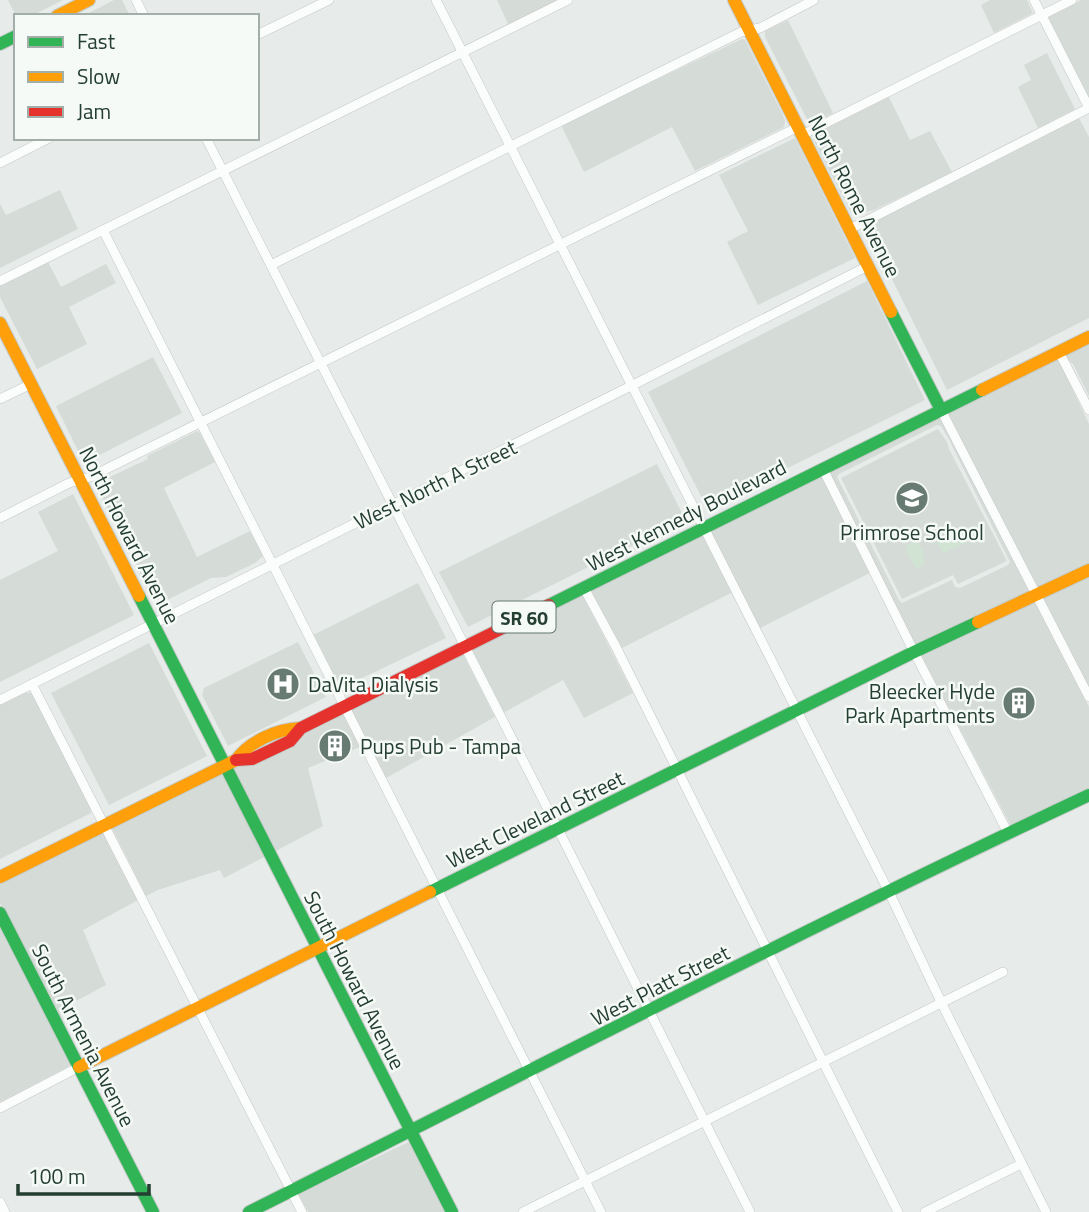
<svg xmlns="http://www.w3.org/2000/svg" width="1089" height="1212" font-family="'Titillium Web',sans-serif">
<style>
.built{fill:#d5dcd8;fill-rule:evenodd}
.green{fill:#d1e3d3}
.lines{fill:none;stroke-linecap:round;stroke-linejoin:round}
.street-casing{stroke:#c4c8c6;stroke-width:10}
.fast-casing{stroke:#c2c9c6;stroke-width:14}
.slow-casing{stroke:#c2c9c6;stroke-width:14}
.jam-casing{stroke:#c2c9c6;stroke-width:14}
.street{stroke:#fbfcfc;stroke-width:9}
.fast{stroke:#30b455;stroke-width:12}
.slow{stroke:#ff9f0a;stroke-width:12}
.jam{stroke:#e5322d;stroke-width:12}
.labels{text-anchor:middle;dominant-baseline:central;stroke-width:5;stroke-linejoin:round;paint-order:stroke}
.shield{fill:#f5faf7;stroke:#63766d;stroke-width:2}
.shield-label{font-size:19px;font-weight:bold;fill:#243e32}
.street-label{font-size:21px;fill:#243e32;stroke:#f5faf7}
.poi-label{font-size:21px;fill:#243e32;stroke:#f5faf7;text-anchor:start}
</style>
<rect width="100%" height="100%" fill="#e7ebe9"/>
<g class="built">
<path d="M8 0H63L31 16H16Z"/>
<path d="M114 0H122L130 16H83Z"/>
<path d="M497 0H558L508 24Z"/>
<path d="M990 0H1027L1033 13 994 33 981 5Z"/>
<path d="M1081 0H1089V98L1048 19 1049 16 1056 13Z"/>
<path d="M788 20 833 113 810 125 765 37V31Z"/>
<path d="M742 39 745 40 783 115 785 121 784 127 695 171 672 127 584 172 561 125Z"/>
<path d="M1047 53 1075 109 1038 128 1018 87 1031 80 1024 65Z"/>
<path d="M889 97 910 140 930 131 952 172 874 210 855 214 851 213 813 139 814 136 815 134Z"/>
<path d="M1079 118 1089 137V318L947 390 865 225Z"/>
<path d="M795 138 855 258 758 305 727 242 748 231 719 175Z"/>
<path d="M60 190 78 229 0 268V204L6 215Z"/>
<path d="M48 262 61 287 106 264 116 283 69 307 87 344 37 369 0 297V286Z"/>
<path d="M867 281 925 400 707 508 648 392Z"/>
<path d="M1089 342V396L1073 364 1059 353 1063 369 1089 424V564L1037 595 941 410 1059 352Z"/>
<path d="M153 357 182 413 84 463 56 406Z"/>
<path d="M940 417 1030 593 916 646 829 471ZM937 425 941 426 950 441 953 448 1010 562 1008 565 960 588 955 587 952 580 902 603 899 600 837 477 839 474Z"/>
<path d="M938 429 947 442 949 449 1007 561 958 584 953 575 902 599 841 478Z"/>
<path d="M197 431 200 433 215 462 164 488 197 557 250 531 263 556 255 563 226 577 211 578 157 605 95 484 148 459 147 456Z"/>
<path d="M657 464 685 519 468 627 439 572Z"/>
<path d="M821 475 870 573 760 628 710 531Z"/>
<path d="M73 494 134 615 0 682V580L58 551 38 512Z"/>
<path d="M703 529 735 591 616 651 584 588Z"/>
<path d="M1089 576V687L1043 598Z"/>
<path d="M418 583 446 638 341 688 313 635Z"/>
<path d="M582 594 633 693 584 718 563 680 503 713 471 650Z"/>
<path d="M1035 602 1089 707V789L1011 826 921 655Z"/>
<path d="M298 642 326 697 228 746 202 695 204 688Z"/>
<path d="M149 643 207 756 109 805 51 693Z"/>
<path d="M463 654 495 717 386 778 351 709Z"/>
<path d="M25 693H30L33 694 91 809V813L0 859V705Z"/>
<path d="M343 714 360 747 308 768 323 826 274 852 231 768Z"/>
<path d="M223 772 266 856 224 878 220 870 158 890 146 896 112 828Z"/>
<path d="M103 832 138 900 83 930 106 985 59 1010 80 1059 0 903V883Z"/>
<path d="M0 923 73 1064 0 1102Z"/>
<path d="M411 1141 446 1212H308L298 1194Z"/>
</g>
<g class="green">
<path d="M963 528 969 541 943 553 936 540Z"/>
<path d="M914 540C922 546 924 554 924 565L916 569 905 547Z"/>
</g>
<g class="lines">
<defs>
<g id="street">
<path d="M136 0 144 16"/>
<path d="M436 0 889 892 942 1004 1046 1212"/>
<path d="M1034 0 1089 108"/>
<path d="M257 35 329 0"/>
<path d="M802 135 1072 0"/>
<path d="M206 138 558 829 750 1212"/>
<path d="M0 163 49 138"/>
<path d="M850 229 1089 108"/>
<path d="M103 230 601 1212"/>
<path d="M271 265 741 32 760 28 814 0"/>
<path d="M0 281 568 0"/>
<path d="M1059 352 1089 410"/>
<path d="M0 399 31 384"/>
<path d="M941 410 1089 697"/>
<path d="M823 469 914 652 1008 833"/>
<path d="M0 518 69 483 90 477 798 127"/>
<path d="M584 588 616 647 898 1212"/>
<path d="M32 684 302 1212"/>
<path d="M0 700 631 386 868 266"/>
<path d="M0 1108 79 1067"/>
<path d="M0 1202 5 1212"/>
<path d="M523 1212 1003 972"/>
<path d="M925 1212 1021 1164"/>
</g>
<g id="fast">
<path d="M0 44 16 36"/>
<path d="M891 312 941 410"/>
<path d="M139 596 452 1212"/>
<path d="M549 605 982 390"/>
<path d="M430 892 914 652 978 622"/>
<path d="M0 913 153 1212"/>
<path d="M249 1212C528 1072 806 928 1089 795"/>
</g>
<g id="slow">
<path d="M734 0 891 312"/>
<path d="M57 16 89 0"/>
<path d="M0 323 139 596"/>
<path d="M982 390 1089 337"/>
<path d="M978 622 1089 570"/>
<path d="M0 877 236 760C250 741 277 729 301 728"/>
<path d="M79 1067 430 892"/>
</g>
<path id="jam" d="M236 760 252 759 290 741 301 728 549 605"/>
</defs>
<use href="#street" class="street-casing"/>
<use href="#fast" class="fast-casing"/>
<use href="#slow" class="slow-casing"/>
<use href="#jam" class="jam-casing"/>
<use href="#street" class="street"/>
<use href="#fast" class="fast"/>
<use href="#slow" class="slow"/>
<use href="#jam" class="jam"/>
</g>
<defs>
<symbol id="school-disc" viewBox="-11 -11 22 22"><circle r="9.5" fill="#687b72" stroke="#f5faf7"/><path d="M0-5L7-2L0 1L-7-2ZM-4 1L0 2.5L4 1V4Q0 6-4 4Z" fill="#fff"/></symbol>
<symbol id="hospital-disc" viewBox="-11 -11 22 22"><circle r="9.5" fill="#687b72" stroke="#f5faf7"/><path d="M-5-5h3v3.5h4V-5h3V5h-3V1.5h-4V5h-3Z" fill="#fff"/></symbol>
<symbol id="building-disc" viewBox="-11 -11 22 22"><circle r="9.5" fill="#687b72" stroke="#f5faf7"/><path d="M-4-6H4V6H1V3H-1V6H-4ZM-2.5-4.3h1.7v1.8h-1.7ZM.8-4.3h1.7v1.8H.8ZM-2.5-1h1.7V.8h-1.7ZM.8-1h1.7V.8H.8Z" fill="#fff"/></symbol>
</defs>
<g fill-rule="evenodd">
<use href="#school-disc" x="893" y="479" width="38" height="38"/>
<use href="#hospital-disc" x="264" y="665" width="38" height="38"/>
<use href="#building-disc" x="1000" y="684" width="38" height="38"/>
<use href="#building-disc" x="316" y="727" width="38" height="38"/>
</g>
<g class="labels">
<rect class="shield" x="492.5" y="601.5" width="63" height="31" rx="5"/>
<g class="shield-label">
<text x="524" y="617">SR 60</text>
</g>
<g class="street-label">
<text transform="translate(855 196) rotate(63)">North Rome Avenue</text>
<text transform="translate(435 484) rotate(-26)">West North A Street</text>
<text transform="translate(686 515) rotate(-27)">West Kennedy Boulevard</text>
<text transform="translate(130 535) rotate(63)">North Howard Avenue</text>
<text transform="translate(535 819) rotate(-26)">West Cleveland Street</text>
<text transform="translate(355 980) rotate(63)">South Howard Avenue</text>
<text transform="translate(660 985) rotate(-27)">West Platt Street</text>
<text transform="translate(84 1035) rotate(63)">South Armenia Avenue</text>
</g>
<g class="poi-label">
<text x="912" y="532" text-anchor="middle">Primrose School</text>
<text x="308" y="684">DaVita Dialysis</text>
<text x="995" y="691" text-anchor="end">Bleecker Hyde<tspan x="995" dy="24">Park Apartments</tspan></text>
<text x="360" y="746">Pups Pub - Tampa</text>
</g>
</g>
<rect x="14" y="14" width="245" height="126" fill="#f5faf7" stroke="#a1afa8" stroke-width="2"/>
<rect x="28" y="37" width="35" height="10" fill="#30b455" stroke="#a1afa8" stroke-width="2"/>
<text x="77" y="49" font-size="21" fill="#243e32">Fast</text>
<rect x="28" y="72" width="35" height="10" fill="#ff9f0a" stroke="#a1afa8" stroke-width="2"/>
<text x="77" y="84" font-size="21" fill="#243e32">Slow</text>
<rect x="28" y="107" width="35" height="10" fill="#e5322d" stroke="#a1afa8" stroke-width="2"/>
<text x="77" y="119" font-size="21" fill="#243e32">Jam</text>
<path d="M18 1184v10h131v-10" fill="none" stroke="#243e32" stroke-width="3.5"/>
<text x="28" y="1184" font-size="21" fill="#243e32" stroke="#f5faf7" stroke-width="5" paint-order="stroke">100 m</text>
</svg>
